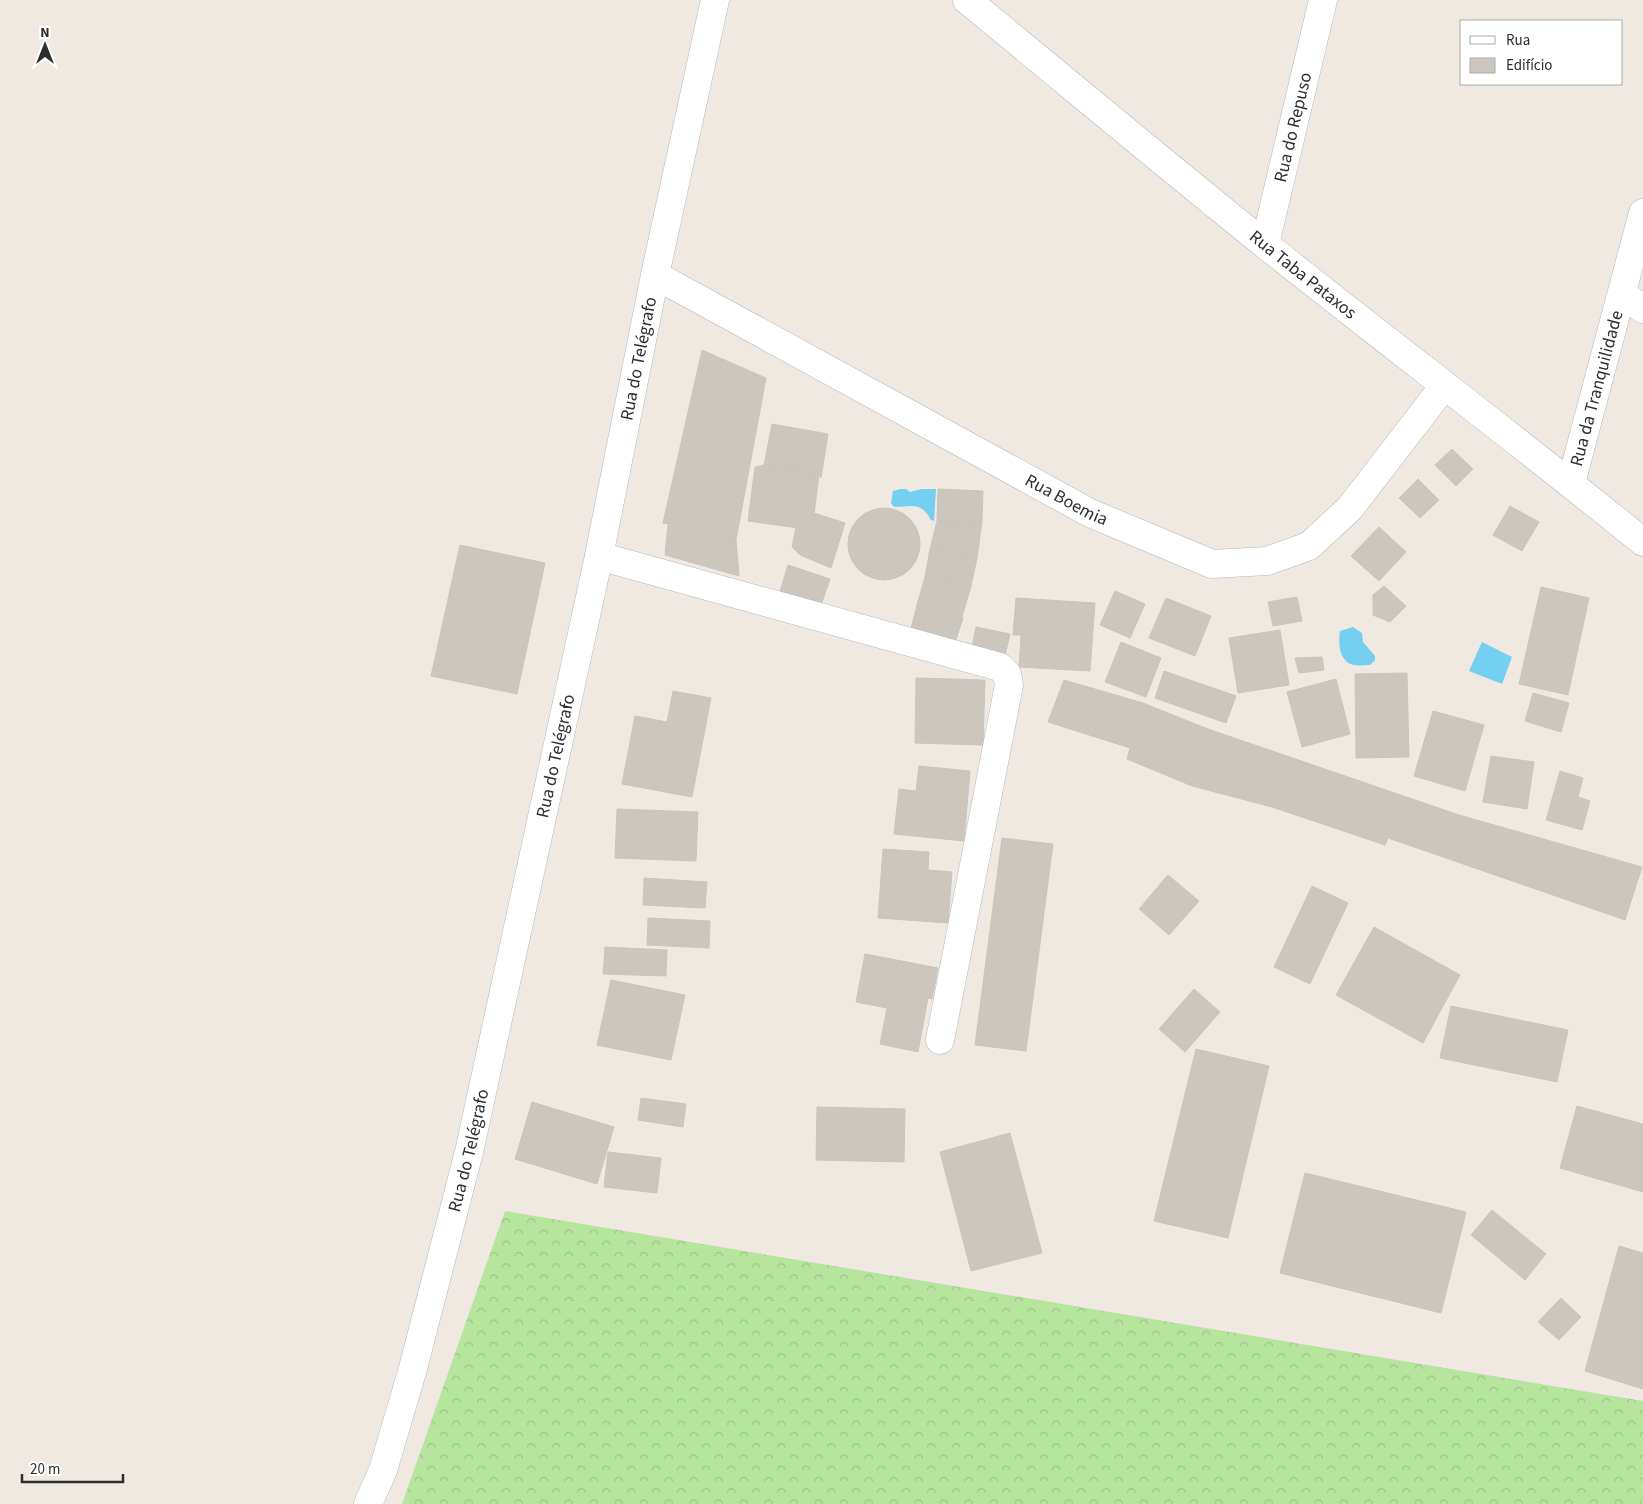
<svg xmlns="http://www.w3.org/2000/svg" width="1643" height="1504" font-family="'Source Sans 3',sans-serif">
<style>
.forest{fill:url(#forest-crowns)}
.water{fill:#75cff0}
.building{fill:#cbc7bf;stroke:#cbc5ba}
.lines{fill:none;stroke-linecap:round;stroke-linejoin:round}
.minor-casing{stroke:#b4b7c1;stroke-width:29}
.minor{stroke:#fff;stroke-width:28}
.labels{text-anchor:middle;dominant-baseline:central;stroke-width:5;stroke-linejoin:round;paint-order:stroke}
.street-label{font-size:18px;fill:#2e2e2e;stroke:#fff}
</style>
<defs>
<pattern id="forest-crowns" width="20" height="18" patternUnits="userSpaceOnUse" patternTransform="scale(1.25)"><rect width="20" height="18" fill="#b6e59e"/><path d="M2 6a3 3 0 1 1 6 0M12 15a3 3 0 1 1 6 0" fill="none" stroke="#9dc588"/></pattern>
</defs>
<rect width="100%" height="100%" fill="#efe9e1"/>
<path class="forest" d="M505 1211 1643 1401V1504H402Z"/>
<g class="water">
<path d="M900 489H906L910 492 922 489H936L934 521 931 520C921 501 911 507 894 507L891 503 893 491Z"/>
<path d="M1353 627 1362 633 1363 642 1375 656V660L1370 665C1365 665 1359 666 1354 665 1339 662 1338 643 1340 631Z"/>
<path d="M1482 642 1512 657 1502 684 1469 671Z"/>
</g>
<g class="building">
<path d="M702 350 766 378 736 540 663 523Z"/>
<path d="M772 424 828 434 821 478 819 475 764 465Z"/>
<path d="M1452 449 1473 469 1456 486 1435 465Z"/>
<path d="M764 465 819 475 812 530 748 521 755 467Z"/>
<path d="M1418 479 1439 500 1420 518 1399 498Z"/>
<path d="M938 489 983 491 982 522 937 521Z"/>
<path d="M1510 506 1539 522 1522 551 1493 535Z"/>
<circle cx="884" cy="544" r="36"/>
<path d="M814 513 845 523 831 568 800 555 792 547 796 527 812 530Z"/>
<path d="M937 521 982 522 977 558 930 549Z"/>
<path d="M668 525 736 540 739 576 665 555Z"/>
<path d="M1379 527 1406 552 1379 581 1351 556Z"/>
<path d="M460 545 545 563 517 694 431 676Z"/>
<path d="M930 549 977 558 971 586 925 577Z"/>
<path d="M788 565 830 579 821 605 780 591Z"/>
<path d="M925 577 971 586 962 617 916 608Z"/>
<path d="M1384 586 1406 606 1390 622 1373 615V595Z"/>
<path d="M1541 587 1589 598 1568 695 1519 684Z"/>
<path d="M1115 591 1145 604 1130 638 1100 625Z"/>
<path d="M1297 597 1302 621 1273 626 1268 602Z"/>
<path d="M1016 598 1095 603 1090 671 1019 667 1021 635H1013Z"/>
<path d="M1166 598 1211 616 1195 656 1149 638Z"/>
<path d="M916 609 963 618 953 649 908 640Z"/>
<path d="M976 627 1010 634 1004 660 971 652Z"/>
<path d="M1280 630 1289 685 1238 693 1229 638Z"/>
<path d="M1121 642 1161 658 1146 697 1105 682Z"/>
<path d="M1322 657 1324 670 1299 673 1295 658Z"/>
<path d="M1164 671 1236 696 1226 723 1155 698Z"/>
<path d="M1407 673 1409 757 1356 758 1355 674Z"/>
<path d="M916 678 985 680 983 745 915 743Z"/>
<path d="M1336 679 1350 734 1302 747 1287 692Z"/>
<path d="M1064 680 1143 703 1208 729 1459 815 1642 867 1625 920 1388 838 1385 845 1272 807 1192 786 1127 759 1130 748 1048 722Z"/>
<path d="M673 691 711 698 692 797 622 784 635 716 667 722Z"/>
<path d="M1533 693 1569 703 1561 732 1525 721Z"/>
<path d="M1433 711 1484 725 1465 791 1414 776Z"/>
<path d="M1491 756 1534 762 1527 809 1483 802Z"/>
<path d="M919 766 970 771 964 841 894 834 899 789 916 791Z"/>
<path d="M1560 771 1583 778 1578 797 1590 801 1582 830 1546 820Z"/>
<path d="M617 809 698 812 696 861 615 858Z"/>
<path d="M1002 838 1053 844 1026 1051 975 1045Z"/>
<path d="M883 849 929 852 928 870 952 872 948 923 878 918Z"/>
<path d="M1168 875 1199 901 1169 935 1139 909Z"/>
<path d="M644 878 707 882 705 908 643 905Z"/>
<path d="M1312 886 1348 903 1310 984 1274 967Z"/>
<path d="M648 918 710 921 709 948 647 945Z"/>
<path d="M1374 927 1460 975 1423 1043 1336 995Z"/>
<path d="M605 947 667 950 666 976 603 974Z"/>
<path d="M865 954 938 968 932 999 928 998 918 1052 880 1044 887 1008 856 1002Z"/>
<path d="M611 980 685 995 671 1060 597 1045Z"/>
<path d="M1194 989 1220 1012 1185 1052 1159 1029Z"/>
<path d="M1451 1006 1568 1030 1557 1082 1440 1058Z"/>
<path d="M1196 1049 1269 1066 1228 1238 1154 1221Z"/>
<path d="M641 1098 686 1104 683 1127 638 1120Z"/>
<path d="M532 1102 614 1127 597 1184 515 1159Z"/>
<path d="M1577 1106 1643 1124V1192L1560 1168Z"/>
<path d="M817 1107 905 1109 904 1162 816 1160Z"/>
<path d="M1010 1133 1042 1253 971 1271 940 1152Z"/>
<path d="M608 1152 661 1158 657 1193 604 1187Z"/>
<path d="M1305 1173 1466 1212 1441 1313 1280 1273Z"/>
<path d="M1492 1210 1546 1254 1525 1280 1471 1235Z"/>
<path d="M1619 1246 1643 1253V1389L1585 1371Z"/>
<path d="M1561 1298 1581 1317 1559 1340 1538 1322Z"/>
</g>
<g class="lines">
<defs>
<g id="minor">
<path id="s1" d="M967 0C1067 82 1166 165 1267 246 1391 345 1519 441 1643 542"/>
<path id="s2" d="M1265 244 1323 0"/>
<path id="s3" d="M655 275 1090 513 1212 564 1267 561 1309 546 1350 508 1444 386"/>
<path d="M1622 294 1643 309"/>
<path id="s4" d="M1571 483 1643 213"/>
<path d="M599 556 1000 667 1007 674 1009 685 940 1040"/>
<path id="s5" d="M368 1504 383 1470 412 1372 469 1152 599 556 655 275 715 0"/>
</g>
</defs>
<use href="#minor" class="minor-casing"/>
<use href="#minor" class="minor"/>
</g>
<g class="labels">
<g class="street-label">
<text stroke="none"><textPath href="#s2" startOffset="120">Rua do Repuso</textPath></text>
<text stroke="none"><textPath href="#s1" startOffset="434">Rua Taba Pataxos</textPath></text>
<text stroke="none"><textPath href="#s5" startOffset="1178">Rua do Telégrafo</textPath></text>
<text stroke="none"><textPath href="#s4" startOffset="98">Rua da Tranquilidade</textPath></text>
<text stroke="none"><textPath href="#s3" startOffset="469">Rua Boemia</textPath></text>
<text stroke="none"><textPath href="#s5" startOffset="772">Rua do Telégrafo</textPath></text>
<text stroke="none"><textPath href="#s5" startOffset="368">Rua do Telégrafo</textPath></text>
</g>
</g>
<rect x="1460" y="20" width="162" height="65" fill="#ffffff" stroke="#ababab"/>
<rect x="1470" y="36" width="25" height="8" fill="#ffffff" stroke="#ababab"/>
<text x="1506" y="45" font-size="15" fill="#2e2e2e">Rua</text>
<rect x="1470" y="58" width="25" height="15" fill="#cbc7bf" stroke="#ababab"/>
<text x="1506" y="70" font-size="15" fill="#2e2e2e">Edifício</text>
<g transform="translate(45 45)" stroke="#ffffff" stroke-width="4" paint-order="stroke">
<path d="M0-4L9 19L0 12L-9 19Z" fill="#2e2e2e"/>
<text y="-8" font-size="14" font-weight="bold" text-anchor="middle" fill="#2e2e2e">N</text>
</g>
<path d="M22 1474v8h101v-8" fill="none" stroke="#2e2e2e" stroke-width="2.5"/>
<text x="30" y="1474" font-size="15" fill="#2e2e2e" stroke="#ffffff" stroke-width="4" paint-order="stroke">20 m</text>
</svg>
